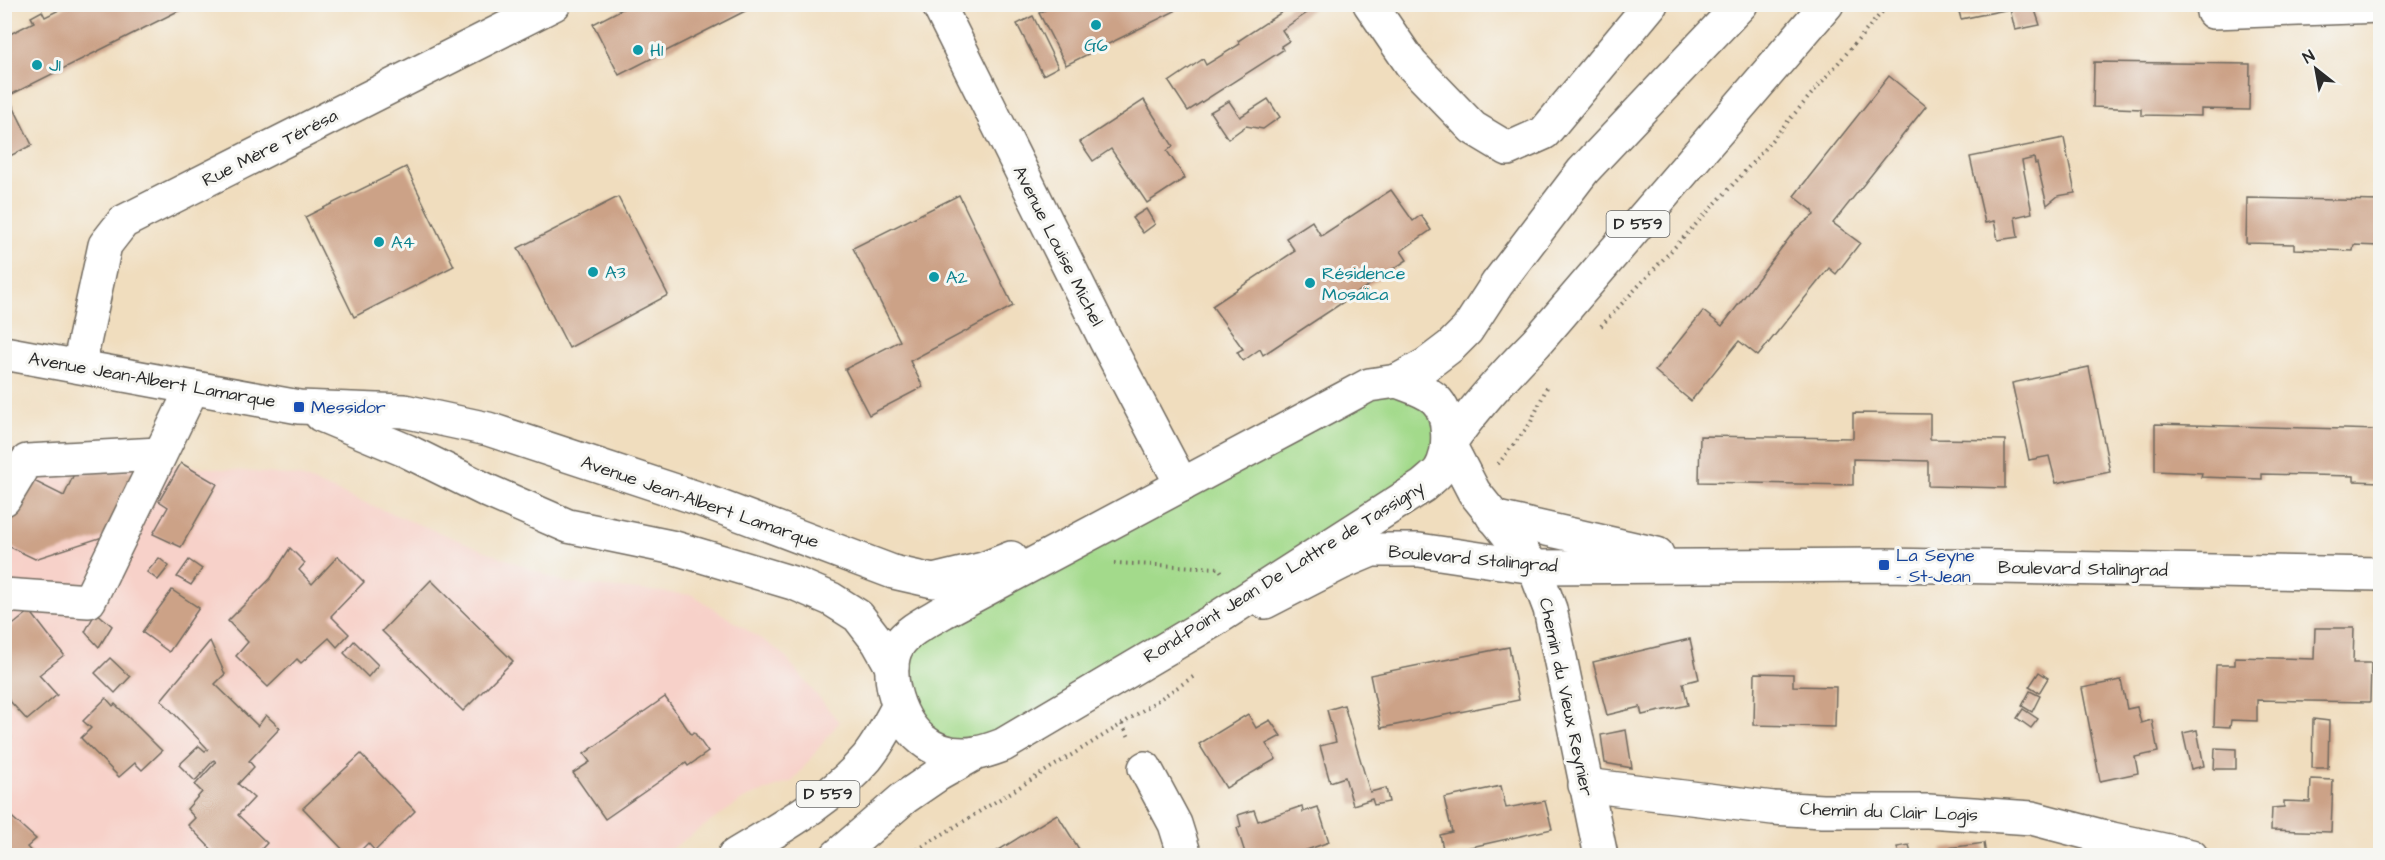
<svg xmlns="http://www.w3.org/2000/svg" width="2385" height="860" font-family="'Architects Daughter',sans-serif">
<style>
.built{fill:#f7d1c9}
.green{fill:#a3da8b;stroke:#67825b;stroke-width:1.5}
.building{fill:#cca287}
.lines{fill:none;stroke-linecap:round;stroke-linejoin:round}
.minor-casing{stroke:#70695e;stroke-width:36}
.major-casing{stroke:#70695e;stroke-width:36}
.path{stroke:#70695e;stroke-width:4;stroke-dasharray:1.5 4.5;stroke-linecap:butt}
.minor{stroke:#fff;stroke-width:33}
.major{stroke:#fff;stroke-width:33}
.culture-dot{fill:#0f9aa8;stroke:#f6f6f2;stroke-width:2}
.transit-dot{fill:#1a4fb4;stroke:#f6f6f2;stroke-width:2}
.labels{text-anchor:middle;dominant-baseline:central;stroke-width:6;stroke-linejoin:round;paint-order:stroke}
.shield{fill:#f6f6f2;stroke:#686867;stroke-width:1.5}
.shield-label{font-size:16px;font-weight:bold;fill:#2b2b2b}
.culture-label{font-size:18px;fill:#0d838f;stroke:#f6f6f2;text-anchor:start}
.street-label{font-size:18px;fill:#2b2b2b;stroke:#f6f6f2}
.transit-label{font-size:18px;fill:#164399;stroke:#f6f6f2;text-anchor:start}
</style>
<rect width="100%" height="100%" fill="#f6f6f2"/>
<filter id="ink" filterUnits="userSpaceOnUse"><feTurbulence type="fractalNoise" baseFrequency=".0167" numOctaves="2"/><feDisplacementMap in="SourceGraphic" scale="12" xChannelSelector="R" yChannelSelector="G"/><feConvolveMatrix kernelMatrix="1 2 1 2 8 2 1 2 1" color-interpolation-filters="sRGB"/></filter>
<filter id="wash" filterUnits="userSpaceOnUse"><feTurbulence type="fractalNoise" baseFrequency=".008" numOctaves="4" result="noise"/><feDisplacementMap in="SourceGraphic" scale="24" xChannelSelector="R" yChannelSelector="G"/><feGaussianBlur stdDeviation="1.35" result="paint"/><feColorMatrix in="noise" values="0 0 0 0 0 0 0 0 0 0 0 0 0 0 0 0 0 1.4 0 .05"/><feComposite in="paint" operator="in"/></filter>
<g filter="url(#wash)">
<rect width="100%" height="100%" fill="#f0ddbe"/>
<path class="built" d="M4 449 298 476 566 583 693 595 781 652 839 722 793 781 745 798 662 855H5Z"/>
<path class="green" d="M1369 385 1437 400 1440 469 1003 745H928L897 646Z"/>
<g id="blocks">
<g class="building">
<path d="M71 4H192L8 96 32 145 4 159V37L34 22 31 17 42 11 45 17Z"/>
<path d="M632 4H759L619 75 593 24Z"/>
<path d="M1057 4H1172L1175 11 1066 65 1039 13Z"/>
<path d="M1294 4H1320L1282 30 1289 41 1281 46 1283 50 1188 111 1169 82 1203 59 1206 65 1240 44 1238 41Z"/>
<path d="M1957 4H2033L2040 25 2015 30 2010 9 1961 19Z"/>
<path d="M1033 16 1058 67 1043 75 1017 24Z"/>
<path d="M2094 62 2250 64 2249 110 2201 109V116L2141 115V109L2093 107Z"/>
<path d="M1889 76 1926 106 1833 223 1860 243 1836 274 1829 268 1758 356 1739 341 1691 401 1655 371 1703 311 1722 326 1796 229 1814 215 1813 211 1794 196Z"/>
<path d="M1268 99 1280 117 1263 129 1246 126 1228 139 1210 112 1229 101 1240 117Z"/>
<path d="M1144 100 1173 146 1167 151 1185 178 1147 203 1111 149 1093 161 1080 142Z"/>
<path d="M2064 138 2075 193 2058 196 2047 205 2037 163 2035 164 2034 158 2022 161 2032 213 2015 217 2018 237 1998 240 1994 221 1985 223 1970 157Z"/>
<path d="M406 167 454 266 354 317 305 217Z"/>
<path d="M1391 190 1413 221 1421 215 1431 230 1401 251 1407 260 1263 355 1260 349 1243 361 1237 352 1243 349 1212 306 1295 251 1286 238 1312 221 1321 236Z"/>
<path d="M959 195 1013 306 910 361 923 387 869 415 845 369 900 341 853 248Z"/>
<path d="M618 197 668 295 569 348 518 248Z"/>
<path d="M2247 198 2380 201V246L2354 245 2353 251 2294 249V244L2246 243Z"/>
<path d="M1146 209 1155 224 1143 233 1132 218Z"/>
<path d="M2089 367 2110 472 2056 483 2049 456 2029 460 2012 383Z"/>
<path d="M1853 413 1930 414V439L2005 440V488L1928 486V461L1853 459V485L1699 482 1700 436 1853 438Z"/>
<path d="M2155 424 2380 430V482L2354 481V476L2262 474V479L2201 477 2202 473 2155 471Z"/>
<path d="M181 463 217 484 181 547 153 534 168 507 159 501Z"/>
<path d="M145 470 112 534 35 559 4 544V518L24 476 64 496 74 474Z"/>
<path d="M290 548 305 563 299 570 312 584 338 556 364 582 331 616 349 634 337 647 329 638 301 663 297 659 268 687 236 656 248 642 228 621 271 578Z"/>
<path d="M159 558 169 566 158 580 147 572Z"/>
<path d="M189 560 202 569 191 585 177 577Z"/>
<path d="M431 580 513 661 463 711 382 631Z"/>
<path d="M172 590 199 608 169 652 142 632Z"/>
<path d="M30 611 64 655 39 675 57 695 27 720 9 700 4 704V632Z"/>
<path d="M96 612 112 626 99 647 85 632Z"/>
<path d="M2315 628H2354L2353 663H2371L2370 702 2257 700V721L2231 720 2230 727 2214 726 2216 665H2235V657L2314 659Z"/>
<path d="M1690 639 1699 679 1683 683 1688 705 1642 715 1640 707 1607 715 1593 662Z"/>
<path d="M210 641 225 674 215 684 258 726 266 715 280 728 249 761 254 767 238 784 254 798 238 815 267 843 255 856H218L188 825 195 818 187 809 202 792 195 785 216 762 214 760 195 781 179 765 199 746 205 751 208 749 161 700Z"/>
<path d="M354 641 378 665 368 677 344 653Z"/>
<path d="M1509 647 1519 700 1381 728 1370 675Z"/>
<path d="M110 658 130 677 115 693 95 673Z"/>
<path d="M2039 672 2048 678 2039 693 2029 687Z"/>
<path d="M1755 673 1793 674V686L1836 687 1835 727 1754 725Z"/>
<path d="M2121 680 2127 709 2137 707 2141 723 2152 720 2158 752 2135 757 2138 773 2100 781 2082 688Z"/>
<path d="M2030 691 2040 696 2032 712 2022 706Z"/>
<path d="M665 697 691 734 694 732 708 752 688 766 686 763 605 819 573 773 590 762 584 754Z"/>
<path d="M106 698 113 706 115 704 162 751 142 770 135 763 119 777 81 738 91 728 83 721Z"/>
<path d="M1344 705 1370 792 1386 788 1389 802 1374 805 1372 799 1353 805 1345 777 1330 782 1320 746 1336 742 1327 710Z"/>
<path d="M2023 709 2038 719 2031 728 2017 718Z"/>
<path d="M1248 714 1256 728 1270 720 1281 736 1266 744 1276 759 1226 788 1199 744Z"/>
<path d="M2313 719 2329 721 2328 768H2312Z"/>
<path d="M4 726 11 734 4 740Z"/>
<path d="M1626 730 1632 768 1605 763 1601 735Z"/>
<path d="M2197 730 2204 766 2191 769 2183 733Z"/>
<path d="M2215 748 2236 749V769H2214Z"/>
<path d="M361 754 415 811 375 851 368 843 355 856H349L303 808Z"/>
<path d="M2311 779 2333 780 2331 832 2271 830 2272 808 2284 807V801L2310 802Z"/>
<path d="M1501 786 1506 808 1545 801 1552 829 1444 853 1440 835 1452 832 1444 798Z"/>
<path d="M1302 806 1303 812 1318 807 1329 842 1290 856H1246L1237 828 1241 826 1238 815 1254 810 1258 821Z"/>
<path d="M4 810 36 839 27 847 35 856H4Z"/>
<path d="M1057 814 1079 849 1068 856H989Z"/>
<path d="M1984 843 1986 856H1943L1942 849Z"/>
<path d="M1909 845 1912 856H1899L1897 847Z"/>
</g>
</g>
</g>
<g filter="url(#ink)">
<use href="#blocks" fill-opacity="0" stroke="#70695e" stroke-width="1.5"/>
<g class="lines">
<defs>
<g id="minor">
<path d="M938 4 1105 339 1182 485"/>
<path d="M1370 4 1411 64 1473 128 1508 149 1544 133 1651 4"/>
<path d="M2212 4 2213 12 2380 6"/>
<path d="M79 366 105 245 123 222 554 4"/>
<path d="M1449 444 1474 492 1534 567 1550 609 1601 856"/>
<path d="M4 499 27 461 159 454"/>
<path d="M1493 517 1657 554"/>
<path d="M4 595 89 601 192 389"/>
<path d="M1265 602 1341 563 1372 550H1419L1534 567 1884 565 2380 574"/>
<path d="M1145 768 1175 824 1185 856"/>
<path d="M1585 785 1773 808 1822 811H1928L2032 818 2112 839 2191 856"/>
</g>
<g id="major">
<path d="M4 353 299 407 404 411 488 429 694 497 893 572 933 581 983 569 1011 558"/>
<path d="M1397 381C1410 386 1425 390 1435 399 1451 414 1451 452 1440 470 1436 476 1428 481 1423 486L1211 622 1003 745C995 748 985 752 976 753 931 760 904 731 894 690 891 677 890 657 898 645 908 630 928 621 943 612L1343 399 1369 385Z"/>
<path d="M1397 381 1426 365 1451 346 1467 330 1497 284 1583 171 1741 4"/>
<path d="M321 415 407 451 488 491 568 526 675 548 796 584 831 599 858 616 878 642 892 667"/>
<path d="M1449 444C1475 407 1504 375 1536 343L1827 4"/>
<path d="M734 856C782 827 830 801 867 758 879 743 889 724 898 707"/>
<path d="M837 856 904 798 939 774 976 753"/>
</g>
</defs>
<use href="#minor" class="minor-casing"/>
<use href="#major" class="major-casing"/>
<g class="path">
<path d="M1601 326 1740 177 1889 4"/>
<path d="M1498 464 1530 424 1548 385"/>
<path d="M1114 563 1219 568 1223 574"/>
<path d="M1122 724 1130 739"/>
<path d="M907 856 1122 724 1196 675"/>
</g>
<use href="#minor" class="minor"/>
<use href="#major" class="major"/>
</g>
</g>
<g class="culture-dot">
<circle cx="1096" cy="25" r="6"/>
<circle cx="638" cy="50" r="6"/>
<circle cx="37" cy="65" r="6"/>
<circle cx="379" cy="242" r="6"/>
<circle cx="593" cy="272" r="6"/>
<circle cx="934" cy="277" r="6"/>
<circle cx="1310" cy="283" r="6"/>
</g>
<g class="transit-dot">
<rect x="293" y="401" width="12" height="12" rx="3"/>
<rect x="1878" y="559" width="12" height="12" rx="3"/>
</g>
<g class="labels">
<g class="shield">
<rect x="1606.5" y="211" width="63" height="26" rx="4.5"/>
<rect x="796.5" y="781" width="63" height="26" rx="4.5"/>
</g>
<g class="shield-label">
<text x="1638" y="224">D 559</text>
<text x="828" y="794">D 559</text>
</g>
<g class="culture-label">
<text x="1096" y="45" text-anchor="middle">G6</text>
<text x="650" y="50">H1</text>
<text x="49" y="65">J1</text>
<text x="391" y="242">A4</text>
<text x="605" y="272">A3</text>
<text x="1322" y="273">Résidence<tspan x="1322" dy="21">Mosaïca</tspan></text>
<text x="946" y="277">A2</text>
</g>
<g class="street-label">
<text transform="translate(270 148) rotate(-27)">Rue Mère Térésa</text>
<text transform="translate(1058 246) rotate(63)">Avenue Louise Michel</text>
<text transform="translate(152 380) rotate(10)">Avenue Jean-Albert Lamarque</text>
<text transform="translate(700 502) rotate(19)">Avenue Jean-Albert Lamarque</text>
<text transform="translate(1473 559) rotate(5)">Boulevard Stalingrad</text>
<text transform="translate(2083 569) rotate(1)">Boulevard Stalingrad</text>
<text transform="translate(1284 572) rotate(-32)">Rond-Point Jean De Lattre de Tassigny</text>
<text transform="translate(1566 697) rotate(78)">Chemin du Vieux Reynier</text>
<text transform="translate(1889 812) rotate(2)">Chemin du Clair Logis</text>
</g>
<g class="transit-label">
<text x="311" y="407">Messidor</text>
<text x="1896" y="555">La Seyne<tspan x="1896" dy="21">- St-Jean</tspan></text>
</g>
</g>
<rect width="2385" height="860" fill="none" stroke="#f6f6f2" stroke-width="24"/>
<g transform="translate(2316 69) rotate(329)" stroke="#f6f6f2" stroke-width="4.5" paint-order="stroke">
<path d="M0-4.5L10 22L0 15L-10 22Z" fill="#2b2b2b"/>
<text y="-9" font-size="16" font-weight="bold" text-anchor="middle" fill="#2b2b2b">N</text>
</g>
</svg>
